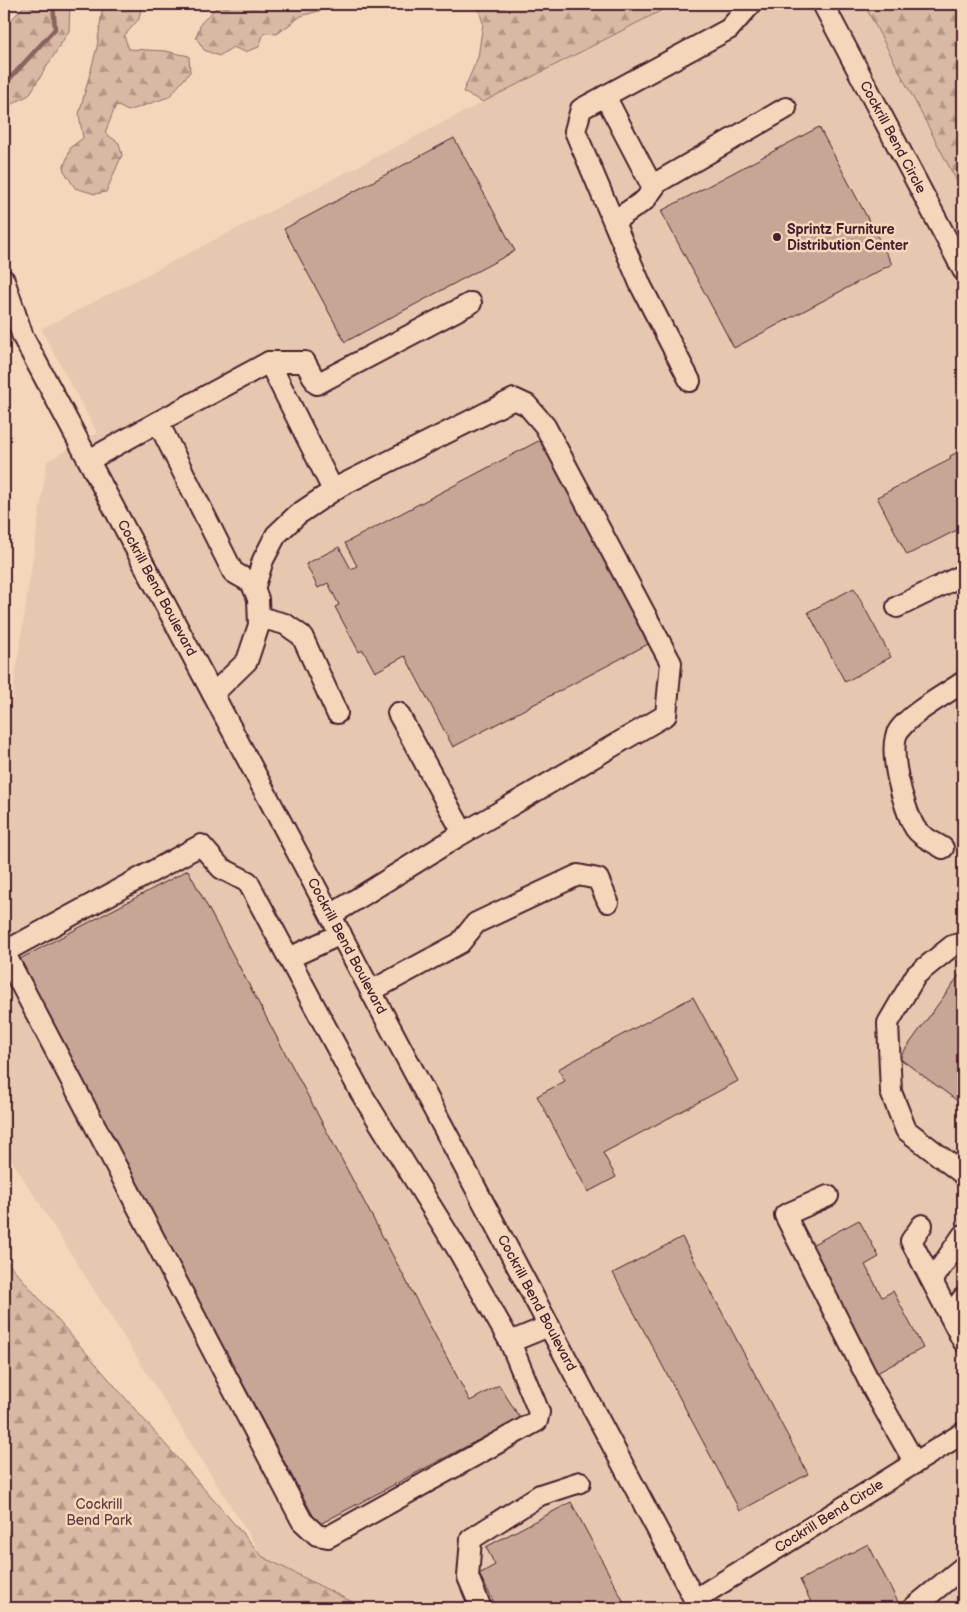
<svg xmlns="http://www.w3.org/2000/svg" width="967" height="1612" font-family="'Balsamiq Sans',sans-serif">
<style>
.built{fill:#e6c8b0}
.forest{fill:url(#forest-firs);stroke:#916c67}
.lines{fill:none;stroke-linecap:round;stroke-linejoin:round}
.stream{stroke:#896360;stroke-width:4.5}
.building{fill:#c7a695;stroke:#4a1f2b}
.minor-casing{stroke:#4a1f2b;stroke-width:24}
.minor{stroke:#f4d7bb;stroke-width:20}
.poi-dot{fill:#4a1f2b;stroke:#f4d7bb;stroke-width:2}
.labels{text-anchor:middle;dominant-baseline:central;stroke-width:5;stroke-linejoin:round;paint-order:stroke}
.street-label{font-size:14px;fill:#4a1f2b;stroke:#f4d7bb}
.poi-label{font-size:14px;font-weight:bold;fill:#4a1f2b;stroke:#f4d7bb;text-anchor:start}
.park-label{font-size:14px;fill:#663e43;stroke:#f4d7bb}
</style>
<defs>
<pattern id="forest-firs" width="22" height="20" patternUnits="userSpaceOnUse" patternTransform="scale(1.25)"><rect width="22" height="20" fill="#d8b9a3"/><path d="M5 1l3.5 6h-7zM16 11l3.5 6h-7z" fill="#b19685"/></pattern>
</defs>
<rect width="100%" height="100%" fill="#f4d7bb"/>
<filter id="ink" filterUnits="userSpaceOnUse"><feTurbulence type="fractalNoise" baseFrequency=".02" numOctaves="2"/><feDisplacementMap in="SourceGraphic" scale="10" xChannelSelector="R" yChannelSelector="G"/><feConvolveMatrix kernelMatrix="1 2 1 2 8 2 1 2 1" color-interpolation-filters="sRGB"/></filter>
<g filter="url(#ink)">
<path class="built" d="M674 4H864L963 193V1608H365L263 1557 4 1148V753L47 461 97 433 41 329Z"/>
<g class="forest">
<path d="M22 4H70L69 31 29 95 10 105 4 98V28L24 6Z"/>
<path d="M103 4H142L139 19 124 36 129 49 165 51 189 56 190 72 169 97 128 111 116 105 105 133 119 143 122 155 106 192 95 194 75 188 63 169 71 147 83 138 79 114 97 47Z"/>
<path d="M258 4H343L301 16 277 34 264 33 259 47 245 52 233 47 219 56 204 50 196 37 201 23 218 6Z"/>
<path d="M477 4H674L483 102 463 92 478 57 483 23Z"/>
<path d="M864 4H963V193Z"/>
<path d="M4 1258 263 1557 364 1608H4Z"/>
</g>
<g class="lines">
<path class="stream" d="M4 85 55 29 53 4"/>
</g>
<g class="building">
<path d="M819 127 892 264 734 348 661 211Z"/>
<path d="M454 138 515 251 345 342 284 229Z"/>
<path d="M546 437 654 641 453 747 405 656 375 672 363 650 359 652 335 607 339 605 328 583 318 588 306 564 339 547 351 569 357 566 345 543Z"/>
<path d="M958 452 963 461V527L907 555 877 497 951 459 950 456Z"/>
<path d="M854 588 891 657 845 682 808 612Z"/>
<path d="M963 755V771L956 760Z"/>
<path d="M188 870 470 1401 499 1385 520 1418 318 1525 18 960Z"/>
<path d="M963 970V1105L899 1058Z"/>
<path d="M693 997 738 1081 603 1153 616 1177 588 1192 537 1096 565 1081 558 1069Z"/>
<path d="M859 1220 879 1257 865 1265 882 1297 893 1291 923 1348 875 1374 808 1247Z"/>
<path d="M682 1237 808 1474 740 1511 613 1273Z"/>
<path d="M571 1502 627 1608H497L479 1574 495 1565 486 1547Z"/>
<path d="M868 1544 898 1602 885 1608H814L800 1580Z"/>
</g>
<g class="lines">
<defs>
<g id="minor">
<path d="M823 4 963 270"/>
<path d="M605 96 653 188"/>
<path d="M614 221 645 200 658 182 786 108"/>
<path d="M4 280 23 337 699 1608"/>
<path d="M269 362H305L317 384 471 303"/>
<path d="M690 381 641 286 575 131 581 109 729 29 751 4"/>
<path d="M158 422 269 362 333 490"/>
<path d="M89 460 158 422 233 572 252 583 258 599 259 625 247 661 213 694"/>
<path d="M254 589 263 560 276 535 297 515 340 486 514 399 527 405 545 426 671 663 666 715 455 838 331 915"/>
<path d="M897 607 963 575"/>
<path d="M259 617 285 624 302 636 337 713"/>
<path d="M398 713 463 833"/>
<path d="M943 848C935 843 920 836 915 828 904 810 886 747 899 730 912 712 945 695 963 682"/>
<path d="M963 943 952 946 916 975 888 1023 891 1092 906 1130 963 1174"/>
<path d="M289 958 341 934"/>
<path d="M371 991 460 943 476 923 578 875 598 879 608 902"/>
<path d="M828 1196 785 1215 874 1391 915 1463"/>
<path d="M922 1225 911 1241 963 1341"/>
<path d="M933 1279 963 1235"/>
<path d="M951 1315 963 1298"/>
<path d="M510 1342 458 1250 361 1093 248 882 221 868 201 845 4 952 302 1521 317 1535 328 1537 537 1421 539 1412 510 1342 549 1326"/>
<path d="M694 1600 963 1433"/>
<path d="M481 1608 468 1577 471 1539 540 1495 580 1482"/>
<path d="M913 1608 963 1567"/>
</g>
</defs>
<use href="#minor" class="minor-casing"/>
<use href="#minor" class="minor"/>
</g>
</g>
<circle class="poi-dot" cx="777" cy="237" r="5"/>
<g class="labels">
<g class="street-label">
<text transform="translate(893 137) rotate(62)">Cockrill Bend Circle</text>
<text transform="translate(157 588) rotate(62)">Cockrill Bend Boulevard</text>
<text transform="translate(347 946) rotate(62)">Cockrill Bend Boulevard</text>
<text transform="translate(537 1303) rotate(62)">Cockrill Bend Boulevard</text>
<text transform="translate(829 1516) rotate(-32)">Cockrill Bend Circle</text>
</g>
<g class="poi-label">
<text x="787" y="229">Sprintz Furniture<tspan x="787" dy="16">Distribution Center</tspan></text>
</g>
<g class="park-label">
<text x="99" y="1504">Cockrill<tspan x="99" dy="16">Bend Park</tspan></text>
</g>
</g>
<rect width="967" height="1612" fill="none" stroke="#f4d7bb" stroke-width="20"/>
<rect x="10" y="10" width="947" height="1592" fill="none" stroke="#4a1f2b" stroke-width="2" filter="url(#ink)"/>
</svg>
